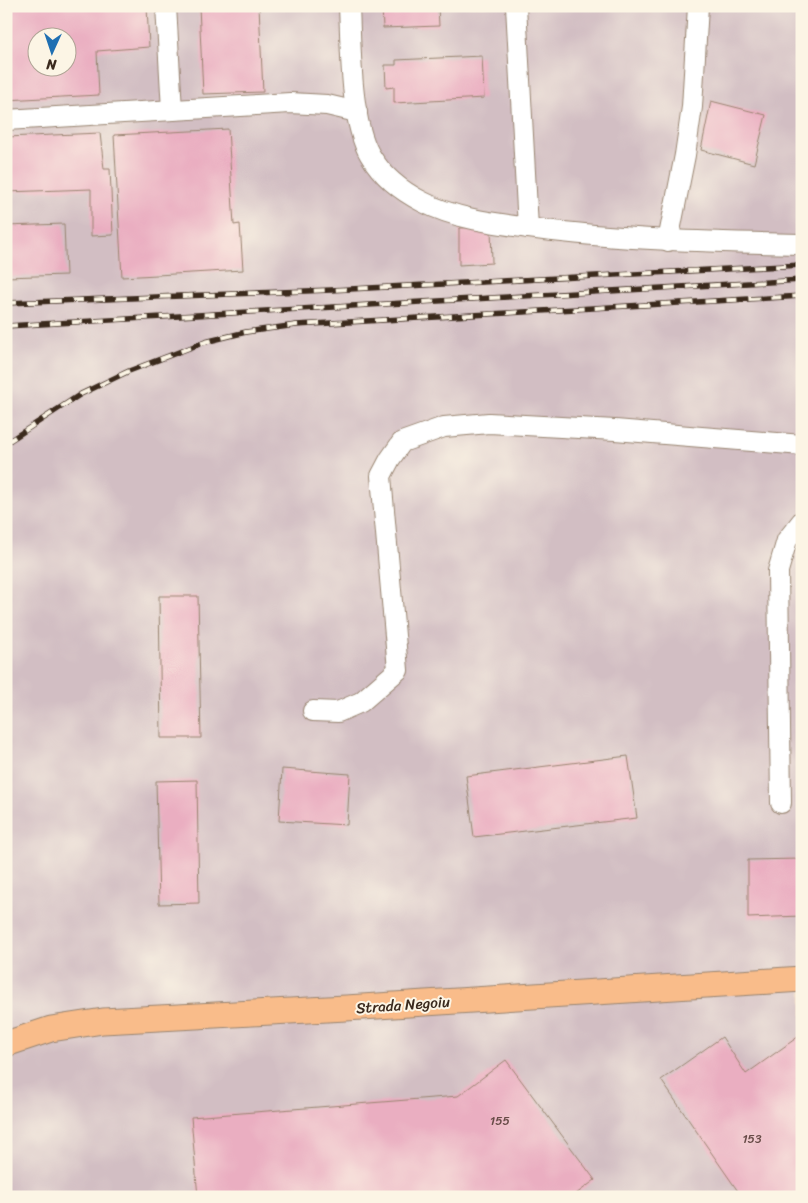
<svg xmlns="http://www.w3.org/2000/svg" width="808" height="1203" font-family="Sriracha,sans-serif">
<style>
.industrial{fill:#d2bec3;fill-rule:evenodd}
.building{fill:#eaaec1;fill-rule:evenodd}
.lines{fill:none;stroke-linecap:round;stroke-linejoin:round}
.minor-casing{stroke:#988470;stroke-width:22}
.major-casing{stroke:#988470;stroke-width:27}
.minor{stroke:#fff;stroke-width:20}
.major{stroke:#f9bc8a;stroke-width:25}
.rail-casing{stroke:#3b2a1e;stroke-width:5.5}
.rail{stroke:#fcf5e5;stroke-width:4;stroke-dasharray:11;stroke-linecap:butt}
.labels{text-anchor:middle;dominant-baseline:central;stroke-width:4;stroke-linejoin:round;paint-order:stroke}
.number-label{font-size:12px;fill:#674b47}
.street-label{font-size:15px;fill:#3b2a1e;stroke:#fcf5e5}
</style>
<rect width="100%" height="100%" fill="#fcf5e5"/>
<filter id="ink" filterUnits="userSpaceOnUse"><feTurbulence type="fractalNoise" baseFrequency=".02" numOctaves="2"/><feDisplacementMap in="SourceGraphic" scale="10" xChannelSelector="R" yChannelSelector="G"/><feConvolveMatrix kernelMatrix="1 2 1 2 8 2 1 2 1" color-interpolation-filters="sRGB"/></filter>
<filter id="wash" filterUnits="userSpaceOnUse"><feTurbulence type="fractalNoise" baseFrequency=".0096" numOctaves="4" result="noise"/><feDisplacementMap in="SourceGraphic" scale="20" xChannelSelector="R" yChannelSelector="G"/><feGaussianBlur stdDeviation="1.12" result="paint"/><feColorMatrix in="noise" values="0 0 0 0 0 0 0 0 0 0 0 0 0 0 0 0 0 1.4 0 .05"/><feComposite in="paint" operator="in"/></filter>
<g filter="url(#wash)">
<rect width="100%" height="100%" fill="#f5dec2"/>
<path class="industrial" d="M6 6H802V1197H6ZM38 38H68V68H38Z"/>
<g id="blocks">
<g class="building">
<path d="M6 6H147L149 47 97 51 99 95 6 100ZM38 38H68V68H38Z"/>
<path d="M199 6H259L263 92 203 94Z"/>
<path d="M382 6H438L439 26 383 28Z"/>
<path d="M482 56 484 98 394 103V87L386 88 385 65H396V60Z"/>
<path d="M711 101 766 115 754 164 701 150Z"/>
<path d="M228 129 234 225 240 224 243 270 122 277 114 135Z"/>
<path d="M100 133 104 169H110L113 235 91 236V189L6 192V137Z"/>
<path d="M64 224 66 275 6 277V226Z"/>
<path d="M491 227 492 263 459 265V228Z"/>
<path d="M159 596H198L201 738H161Z"/>
<path d="M628 756 637 818 474 837 466 776Z"/>
<path d="M282 769 350 774 347 825 279 821Z"/>
<path d="M197 780 199 903 159 904 156 781Z"/>
<path d="M802 859V916L748 918V860Z"/>
<path d="M802 1034V1197H742L661 1080 722 1037 746 1074Z"/>
<path d="M506 1060 595 1180 572 1197H198L191 1117 458 1096Z"/>
</g>
</g>
</g>
<g filter="url(#ink)">
<use href="#blocks" fill-opacity="0" stroke="#988470" stroke-width="1"/>
<g class="lines">
<defs>
<g id="minor">
<path d="M166 6 172 110"/>
<path d="M349 6C351 47 350 121 370 155 383 177 401 191 423 202 456 219 493 223 529 228 620 240 711 242 802 244"/>
<path d="M516 6 528 228"/>
<path d="M6 120 290 103 327 105 357 112"/>
<path d="M668 241 685 155 692 107 698 6"/>
<path d="M313 711 338 712 361 702 398 670 381 476 390 459 402 442 444 427 489 423 615 430 802 445"/>
<path d="M781 803 778 571 787 540 802 521"/>
</g>
<path id="major" d="M6 1044 51 1029 103 1021 346 1008 802 979"/>
</defs>
<use href="#minor" class="minor-casing"/>
<use href="#major" class="major-casing"/>
<use href="#minor" class="minor"/>
<use href="#major" class="major"/>
<defs>
<g id="rail">
<path d="M6 303 331 290 802 265"/>
<path d="M6 326 802 280"/>
<path d="M6 443 81 394 129 371 205 342 246 332 296 325 802 296"/>
</g>
</defs>
<use href="#rail" class="rail-casing"/>
<use href="#rail" class="rail"/>
</g>
</g>
<g class="labels">
<g class="number-label">
<text x="500" y="1121">155</text>
<text x="752" y="1139">153</text>
</g>
<g class="street-label">
<text transform="translate(403 1005) rotate(-4)">Strada Negoiu</text>
</g>
</g>
<rect width="808" height="1203" fill="none" stroke="#fcf5e5" stroke-width="25"/>
<g transform="translate(52 52) rotate(183)"><circle r="24" fill="#fcf5e5" stroke="#afa495"/>
<path d="M0-4L9 19L0 12L-9 19Z" fill="#1f6fb2"/>
<text y="-8" font-size="14" font-weight="bold" text-anchor="middle" fill="#3b2a1e">N</text>
</g>
</svg>
